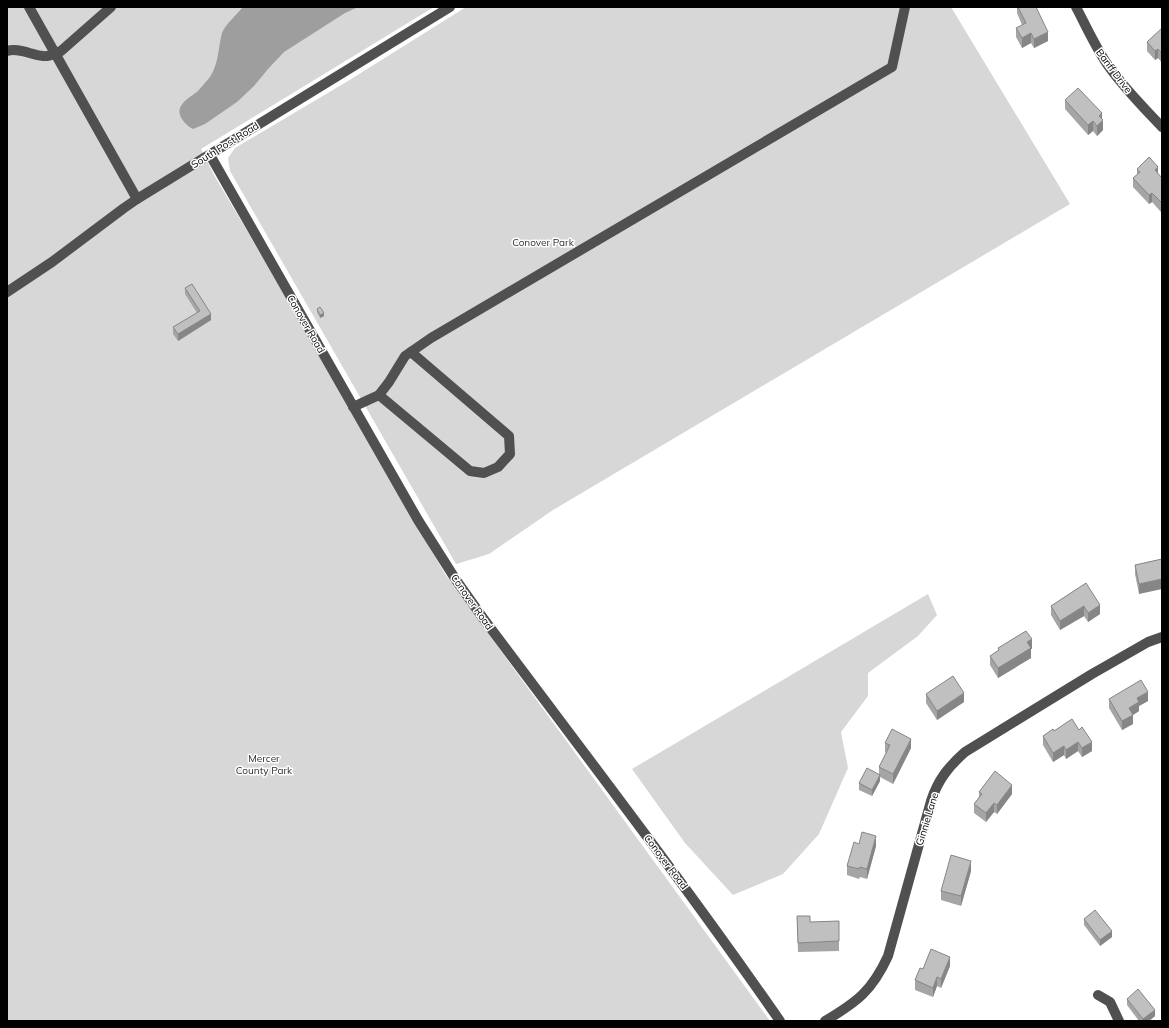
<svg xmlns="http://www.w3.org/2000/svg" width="1169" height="1028" font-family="Mulish,sans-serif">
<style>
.green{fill:#d7d7d7}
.water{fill:#9e9e9e}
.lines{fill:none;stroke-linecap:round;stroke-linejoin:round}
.minor{stroke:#505050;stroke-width:10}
.wall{fill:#a5a5a5}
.shaded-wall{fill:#868686}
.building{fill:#c0c0c0;stroke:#868686}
.labels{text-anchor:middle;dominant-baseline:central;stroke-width:3;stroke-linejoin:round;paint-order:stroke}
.street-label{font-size:10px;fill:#000;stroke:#fff}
.park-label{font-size:10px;fill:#2e2e2e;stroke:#fff}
</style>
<rect width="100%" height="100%" fill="#fff"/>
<g class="green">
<path d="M7 7H434L201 149 214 175 275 278 445 574 770 1021H7Z"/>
<path d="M466 7H951L1070 204 553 510 489 554 456 564 230 171 228 158 235 148 348 81Z"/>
<path d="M928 594 937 615 918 636 868 673V696L841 732 848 768 819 834 783 874 733 895 685 843 632 769Z"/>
</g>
<path class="water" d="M243 7H358L345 13 284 52 268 69 254 86 237 102 205 124 193 129C186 126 177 116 180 108 183 100 192 96 198 91 202 86 206 82 210 77 219 63 218 48 222 33 225 25 237 14 243 7Z"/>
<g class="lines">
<g class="minor">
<path d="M29 7 137 199"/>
<path d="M1076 7C1086 26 1095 46 1107 64 1123 87 1143 107 1162 127"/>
<path d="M7 51C18 47 31 55 43 56 49 57 56 53 61 51L111 7"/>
<path d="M210 155 418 520 456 580 483 618C583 752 685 884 780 1021"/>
<path d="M7 292 52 262 124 208 137 199 450 7"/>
<path d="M379 395 470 471 484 473 498 467 510 454 509 436 411 352"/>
<path d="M353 407 379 395 389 382 405 356 431 338 892 67 905 7"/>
<path d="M1098 995 1110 1002 1119 1021"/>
<path d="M825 1021C857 1002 872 991 888 956L931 801C938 780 948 767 965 752L1092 674 1148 642 1162 637"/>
</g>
</g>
<g class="wall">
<path d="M1017 7H1036L1048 41 1034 48 1031 43 1022 48 1016 37V28L1022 25 1017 13Z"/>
<path d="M1162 28V63L1158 58 1155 60 1147 51V42Z"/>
<path d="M1065 100 1102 118 1103 130 1097 136 1093 131 1088 135 1065 109Z"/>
<path d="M1137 169 1158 174 1162 178 1161 212 1152 202 1149 204 1133 187V178L1137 175Z"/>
<path d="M185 288 211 320 178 341 173 334V327L197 313 185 294Z"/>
<path d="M317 309 324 316 320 318 317 312Z"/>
<path d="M1162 559 1139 594 1135 574V565Z"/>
<path d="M1086 583 1100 614 1088 622 1084 616 1060 630 1051 615V606Z"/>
<path d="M998 648 1032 649H1031V658L998 678 990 665V656L998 651Z"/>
<path d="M926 694 964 702 937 720 926 703Z"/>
<path d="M1109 699 1148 701 1139 706V711L1133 715V724L1122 730 1109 708Z"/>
<path d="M1072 719 1092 751 1082 757 1078 751 1066 759 1064 755 1053 762 1043 745V736L1054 731Z"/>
<path d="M885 743 911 748 893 784 880 777V781L872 796 859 790V783L879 774V767L886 753 885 752Z"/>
<path d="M979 792 1012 794 997 814 994 812 986 822 974 813V804L979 797Z"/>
<path d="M859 844 876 846 867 879 860 877 859 879 847 875V866Z"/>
<path d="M971 871 961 906 941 900V891Z"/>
<path d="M797 916 810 922 839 941V951L798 952Z"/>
<path d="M1084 919 1112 937 1100 946 1084 925Z"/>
<path d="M950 966 941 988 937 986 933 997 915 990V980L923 969Z"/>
<path d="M1127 999 1155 1016 1149 1021H1139L1127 1005Z"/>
</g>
<g class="shaded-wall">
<path d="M1048 32V41L1034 48V39Z"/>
<path d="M1031 33V43L1022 48V38Z"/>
<path d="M1158 49V58L1155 60V51Z"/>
<path d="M1102 113V122L1103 120V130L1097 136V126L1099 116Z"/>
<path d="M1093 121V131L1088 135V125Z"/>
<path d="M1158 167V176L1155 170Z"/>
<path d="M1152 193V202L1149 204V195Z"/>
<path d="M1162 201V210L1161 212V202Z"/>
<path d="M324 313V316L320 318V315Z"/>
<path d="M211 314V320L178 341V334Z"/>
<path d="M1162 579V589L1139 594V584Z"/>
<path d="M1100 605V614L1088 622V613Z"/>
<path d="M1084 606V616L1060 630V621Z"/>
<path d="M1032 639V649H1031V658L998 678V668L1027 642Z"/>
<path d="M1148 692V701L1139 706V711L1133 715V724L1122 730V721L1129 708 1137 698Z"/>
<path d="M964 693V702L937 720V711Z"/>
<path d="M911 739V748L893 784V774Z"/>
<path d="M1078 742V751L1066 759V750Z"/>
<path d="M1092 742V751L1082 757V748Z"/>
<path d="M1064 746V755L1053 762V753Z"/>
<path d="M880 775V781L872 796V790Z"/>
<path d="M1012 785V794L997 814V805Z"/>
<path d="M994 803V812L986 822V813Z"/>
<path d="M876 836V846L867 879V869Z"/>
<path d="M971 861V871L961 906V896Z"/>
<path d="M1112 931V937L1100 946V940Z"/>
<path d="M950 957V966L941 988V979Z"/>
<path d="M937 977V986L933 997V988Z"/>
<path d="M1155 1010V1016L1149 1021H1143V1019Z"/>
</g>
<g class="building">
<path d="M1018 7H1036L1048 32 1034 39 1031 33 1022 38 1016 28 1026 23Z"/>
<path d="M1162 28V53L1158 49 1155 51 1147 42Z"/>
<path d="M1078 88 1102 113 1099 116 1103 120 1097 126 1093 121 1088 125 1065 100Z"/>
<path d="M1149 157 1158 167 1155 170 1162 178V201L1161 202 1152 193 1149 195 1133 178 1140 172 1137 169Z"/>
<path d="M192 284 211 314 178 334 173 327 200 311 185 288Z"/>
<path d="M320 307 324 313 320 315 317 309Z"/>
<path d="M1162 559V579L1139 584 1135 565Z"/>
<path d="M1086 583 1100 605 1088 613 1084 606 1060 621 1051 606Z"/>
<path d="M1026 631 1032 639 1027 642 1031 648 998 668 990 656 999 650 998 648Z"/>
<path d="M953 676 964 693 937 711 926 694Z"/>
<path d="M1141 680 1148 692 1137 698 1139 702 1129 708 1133 715 1122 721 1109 699Z"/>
<path d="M1072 719 1079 730 1082 727 1092 742 1082 748 1078 742 1066 750 1064 746 1053 753 1043 736 1053 729 1054 731Z"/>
<path d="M892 729 911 739 893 774 879 767 890 745 885 743Z"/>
<path d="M867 768 880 775 872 790 859 783Z"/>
<path d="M995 771 1012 785 997 805 994 803 986 813 974 804 982 794 979 792Z"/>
<path d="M862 832 876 836 867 869 860 867 859 869 847 866 854 842 859 844Z"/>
<path d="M951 855 971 861 961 896 941 891Z"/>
<path d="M1095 910 1112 931 1100 940 1084 919Z"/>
<path d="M797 916H810V922L839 921V941L798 943Z"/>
<path d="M931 949 950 957 941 979 937 977 933 988 915 980 920 968 923 969Z"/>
<path d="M1138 989 1155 1010 1143 1019 1127 999Z"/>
</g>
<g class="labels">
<g class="street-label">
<text transform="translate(1114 71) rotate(53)">Banff Drive</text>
<text transform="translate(225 145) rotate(-32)">South Post Road</text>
<text transform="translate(306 324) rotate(60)">Conover Road</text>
<text transform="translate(472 602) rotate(55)">Conover Road</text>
<text transform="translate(927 819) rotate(-73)">Ginnie Lane</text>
<text transform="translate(666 862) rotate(53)">Conover Road</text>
</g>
<g class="park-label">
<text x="543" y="242">Conover Park</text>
<text x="264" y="758">Mercer<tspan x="264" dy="12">County Park</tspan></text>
</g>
</g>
<rect width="1169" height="1028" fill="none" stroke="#000000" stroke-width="16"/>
</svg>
